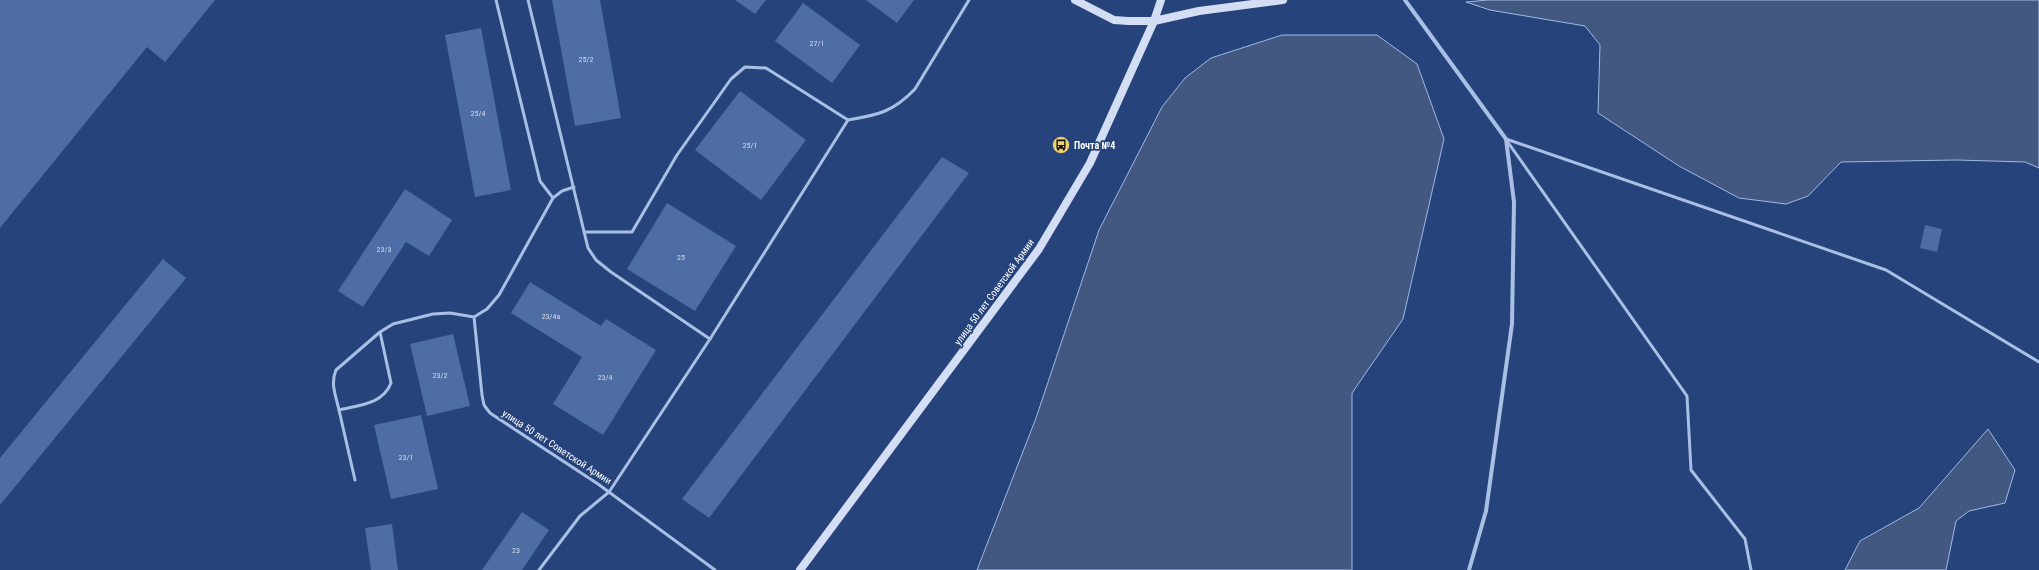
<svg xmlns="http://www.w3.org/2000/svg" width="2039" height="570" font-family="'Roboto Condensed',sans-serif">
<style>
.water{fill:#425881;stroke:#9fb9e5}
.building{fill:#4e6da4}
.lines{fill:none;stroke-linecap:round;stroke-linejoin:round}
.lane{stroke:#aabfe4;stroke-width:3}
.street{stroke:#aabfe4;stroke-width:4}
.secondary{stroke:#d3def4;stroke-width:8}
.labels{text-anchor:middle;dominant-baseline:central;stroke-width:3.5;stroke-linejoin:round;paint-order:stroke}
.number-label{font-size:8px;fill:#d3dae8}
.poi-label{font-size:10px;font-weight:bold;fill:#fff;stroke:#26437c;text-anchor:start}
.street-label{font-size:10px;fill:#fff;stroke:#26437c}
</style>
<rect width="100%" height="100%" fill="#26437c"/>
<g class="water">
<path d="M1488 0H2039V168L2025 162 1956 160 1841 162 1808 196 1786 204 1739 198 1679 166 1598 113 1600 45 1585 26 1490 10 1466 2Z"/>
<path d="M1282 35H1377L1417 64 1444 139 1403 319 1352 393V570H977L1036 418 1099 230 1162 107 1185 78 1211 58Z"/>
<path d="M1988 429 2015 470 2005 503 1969 511 1956 521 1946 570H1845L1860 541 1919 508Z"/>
</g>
<g class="building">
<path d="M0 0H215L165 62 147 47 0 228Z"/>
<path d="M552 0H600L621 118 575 126Z"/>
<path d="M735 0H766L755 14Z"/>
<path d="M866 0H914L897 23Z"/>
<path d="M803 3 860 45 832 83 775 41Z"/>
<path d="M481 28 511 190 475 197 445 35Z"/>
<path d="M740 91 806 140 761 200 695 150Z"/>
<path d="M942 157 969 173 709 518 682 499Z"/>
<path d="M405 189 452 220 429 256 406 242 363 307 338 291Z"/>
<path d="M667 203 736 246 695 311 627 269Z"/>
<path d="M1925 225 1942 229 1937 252 1920 248Z"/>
<path d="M163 259 186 278 0 505V458Z"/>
<path d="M530 282 601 326 606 319 656 350 603 435 553 404 582 357 511 313Z"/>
<path d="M453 334 470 406 427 416 410 344Z"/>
<path d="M421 415 438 489 391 499 374 425Z"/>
<path d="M522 512 549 530 522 570H482Z"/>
<path d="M392 524 398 570H371L365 528Z"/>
</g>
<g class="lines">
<g class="lane">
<path d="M496 0 540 181 553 198 562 191 574 187"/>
<path d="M528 0 588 248 596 260 611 272 710 339"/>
<path d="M1506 139 1886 270 2039 362"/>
<path d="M1507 141 1687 396 1691 470 1745 539 1751 570"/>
<path d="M584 232H632L677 155 731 79 745 67 766 68 848 120C878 115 893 112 915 89L969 0"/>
<path d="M474 317 487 309 499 295 553 198"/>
<path d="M380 332 391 383C383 404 360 405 339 410 336 396 330 384 336 370L380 332 393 324 433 314 450 313 474 317 482 395 484 405 490 413 598 484 715 570"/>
<path d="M339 410 355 480"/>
<path d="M539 570 580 516 609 492 710 339 848 120"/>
</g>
<path class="street" d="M1405 0 1506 139 1514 202 1512 324 1486 511 1469 570"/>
<g class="secondary">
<path d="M1075 0 1114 20 1128 21H1154L1199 11 1283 0"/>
<path d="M800 570 1039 249 1090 163 1154 21 1161 0"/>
</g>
</g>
<defs>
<symbol id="bus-disc" viewBox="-11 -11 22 22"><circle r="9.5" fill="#edd46f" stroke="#26437c"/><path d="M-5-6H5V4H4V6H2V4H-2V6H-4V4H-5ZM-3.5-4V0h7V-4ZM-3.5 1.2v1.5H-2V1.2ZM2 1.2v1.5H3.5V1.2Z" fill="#111"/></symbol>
</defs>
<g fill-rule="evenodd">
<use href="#bus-disc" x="1051" y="135" width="20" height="20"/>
</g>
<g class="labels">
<g class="number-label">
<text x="817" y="43">27/1</text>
<text x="586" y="59">25/2</text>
<text x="478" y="113">25/4</text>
<text x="750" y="145">25/1</text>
<text x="384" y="249">23/3</text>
<text x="681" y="257">25</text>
<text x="551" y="316">23/4а</text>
<text x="440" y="375">23/2</text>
<text x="605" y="377">23/4</text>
<text x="406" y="457">23/1</text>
<text x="516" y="550">23</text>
</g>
<g class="poi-label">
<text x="1074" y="145">Почта №4</text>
</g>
<g class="street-label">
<text transform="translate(994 292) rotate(-54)">улица 50 лет Советской Армии</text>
<text transform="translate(557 447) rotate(33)">улица 50 лет Советской Армии</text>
</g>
</g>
</svg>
